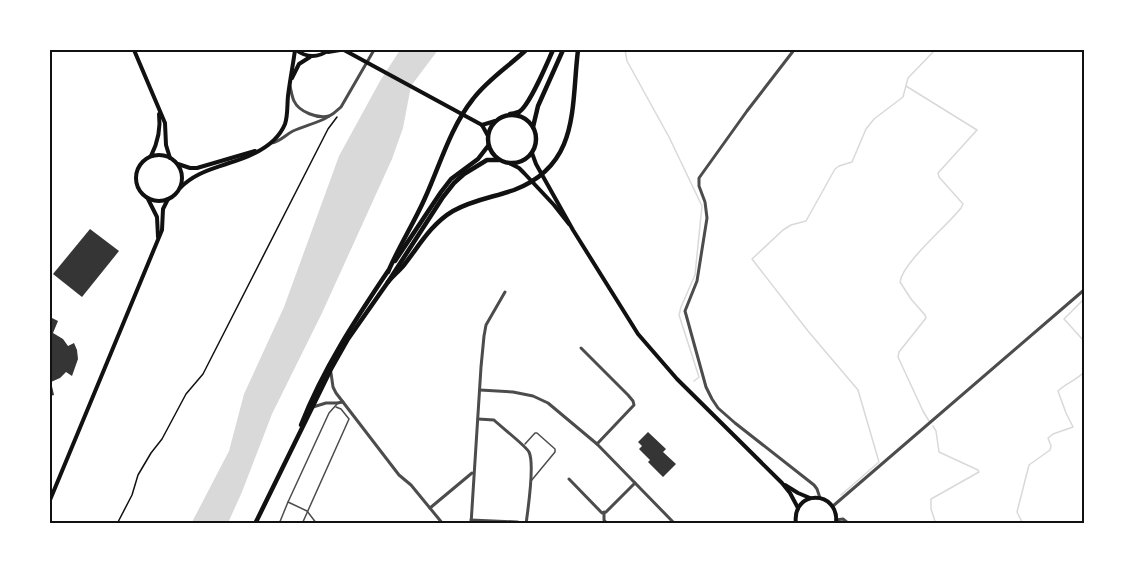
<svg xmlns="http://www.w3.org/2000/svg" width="1134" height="573" font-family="Bitter,serif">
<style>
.water{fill:#d9d9d9}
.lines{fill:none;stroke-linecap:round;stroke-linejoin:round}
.stream{stroke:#d9d9d9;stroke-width:1.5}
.building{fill:#353535}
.path{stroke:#111;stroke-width:1.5}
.service{stroke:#4c4c4c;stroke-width:1.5}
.minor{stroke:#4c4c4c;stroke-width:3}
.secondary{stroke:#111;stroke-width:4}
.primary{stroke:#111;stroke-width:4.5}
.trunk{stroke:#111;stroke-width:4.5}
.neatline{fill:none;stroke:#111;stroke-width:2}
</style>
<rect width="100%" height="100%" fill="#fff"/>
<path class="water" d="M400 50H438L411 86 403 128 392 159 322 313 272 414 242 492 228 523 191 524 229 451 244 394 284 307 339 156 380 81Z"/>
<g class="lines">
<g class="stream">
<path d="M625 50 627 61 669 137 702 206 695 275 681 307 679 315 699 377 694 381"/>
<path d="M906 86 977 130 938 173 939 177 963 204 961 208C947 226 903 262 900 282L911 299 925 315 926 318 899 352 898 357 923 411 929 421"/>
<path d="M1083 340 1064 319 1084 299"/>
<path d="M933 426 936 431 939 452 978 470 979 472 931 499V509L936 524"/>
<path d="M841 495 879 462 858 390 808 331 752 259 783 230 791 225 806 221 835 169 839 166 852 162 866 129 874 119 903 97 908 78 935 50"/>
<path d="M1023 524 1017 512 1029 465 1050 450 1051 446 1048 438 1053 434 1073 427 1066 413 1058 391C1066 383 1077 380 1084 372"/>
</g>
</g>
<g class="building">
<path d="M90 229 119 251 82 297 53 274Z"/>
<path d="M50 317 58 321 53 333 63 339 68 346 74 343 77 350 78 359 72 376 66 372 60 378 51 382 54 395 50 396Z"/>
<path d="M648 432 666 449 663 452 676 464 663 477 648 462 650 460 639 449 642 446 638 442Z"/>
</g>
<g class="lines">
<path class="path" d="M117 524 132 495 138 475 151 453 162 439 186 394 203 374 328 129 337 117"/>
<g class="service">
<path d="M525 444 535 433H537L555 449V452L531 481"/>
<path d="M279 524 288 502"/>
<path d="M302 524 349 419 341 409 336 407"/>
<path d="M317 524 307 511 288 502 329 413 337 404"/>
</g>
<g class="minor">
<path d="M794 50 747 111 699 178V186L705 202 707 218 697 281 685 311 706 387 712 399 718 408 735 423 814 485 817 489 820 498"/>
<path d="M290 86C291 90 292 97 294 101 299 112 318 119 329 116"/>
<path d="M271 143C280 142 285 135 293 131 311 123 326 122 341 107L374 50"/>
<path d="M581 348 628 395 633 401 634 405 597 444"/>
<path d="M331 373 333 387 336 393 399 475 411 485 443 524"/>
<path d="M480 390 513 392 533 396 548 403 597 444 675 524"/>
<path d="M313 407 326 403H337L343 402"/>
<path d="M478 419 494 420C500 426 526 446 529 452 535 464 528 509 526 524"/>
<path d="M569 479 602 513 606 512 635 483"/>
<path d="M833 506 1084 290"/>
<path d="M430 508 472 473"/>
<path d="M604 512V520L607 524"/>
<path d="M471 520 517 522 525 524"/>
<path d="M836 520 843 519 849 524"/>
<path d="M471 524 481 367 484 336 486 325 505 292"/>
</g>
<g class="secondary">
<path d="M134 50 165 123 166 145 170 158"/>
<path d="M296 50C307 58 318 58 329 50"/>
<path d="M344 50 482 125"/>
<path d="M328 52 340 50"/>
<path d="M292 78 299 64 310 57"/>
<path d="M482 125 495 121"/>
<path d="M482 125 488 136"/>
<path d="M532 153 536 164 573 230 638 334 677 379 782 483 790 493 798 508"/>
<circle cx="159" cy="178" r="23"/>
<path d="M151 156C158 142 161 129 159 114"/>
<path d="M509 163 519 168 524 173 554 205 569 224"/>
<path d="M178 164 190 168H197L255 151"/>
<path d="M180 188C195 173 210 170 229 163 250 157 276 146 285 124 288 115 287 105 288 96 290 80 293 65 295 50"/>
<path d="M148 199 157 217 158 237"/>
<path d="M785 485 798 493 810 498"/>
<path d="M50 500 162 230 163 209 168 199"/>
<path d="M796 524C791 489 840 489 836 524"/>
</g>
<g class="primary">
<circle cx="512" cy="139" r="24"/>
<path d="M395 261 441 192 451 179 478 159 488 146"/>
<path d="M301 425C323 369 355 320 388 271"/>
<path d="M255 524 331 369 348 339 388 282 443 197 454 183 464 174 487 160H499"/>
</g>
<g class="trunk">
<path d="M510 114C513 114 516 113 519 112 530 105 547 63 553 50"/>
<path d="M533 127 538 106 563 50"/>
<path d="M388 272C399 246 414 223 425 198 440 165 450 128 473 99 487 80 509 66 526 50"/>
<path d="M388 282C393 276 399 271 404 265 419 246 431 224 453 211 472 200 494 197 514 190 580 165 571 107 578 50"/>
</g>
</g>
<rect width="1134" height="573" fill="none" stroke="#ffffff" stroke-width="102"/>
<rect x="51" y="51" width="1032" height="471" class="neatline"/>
</svg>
